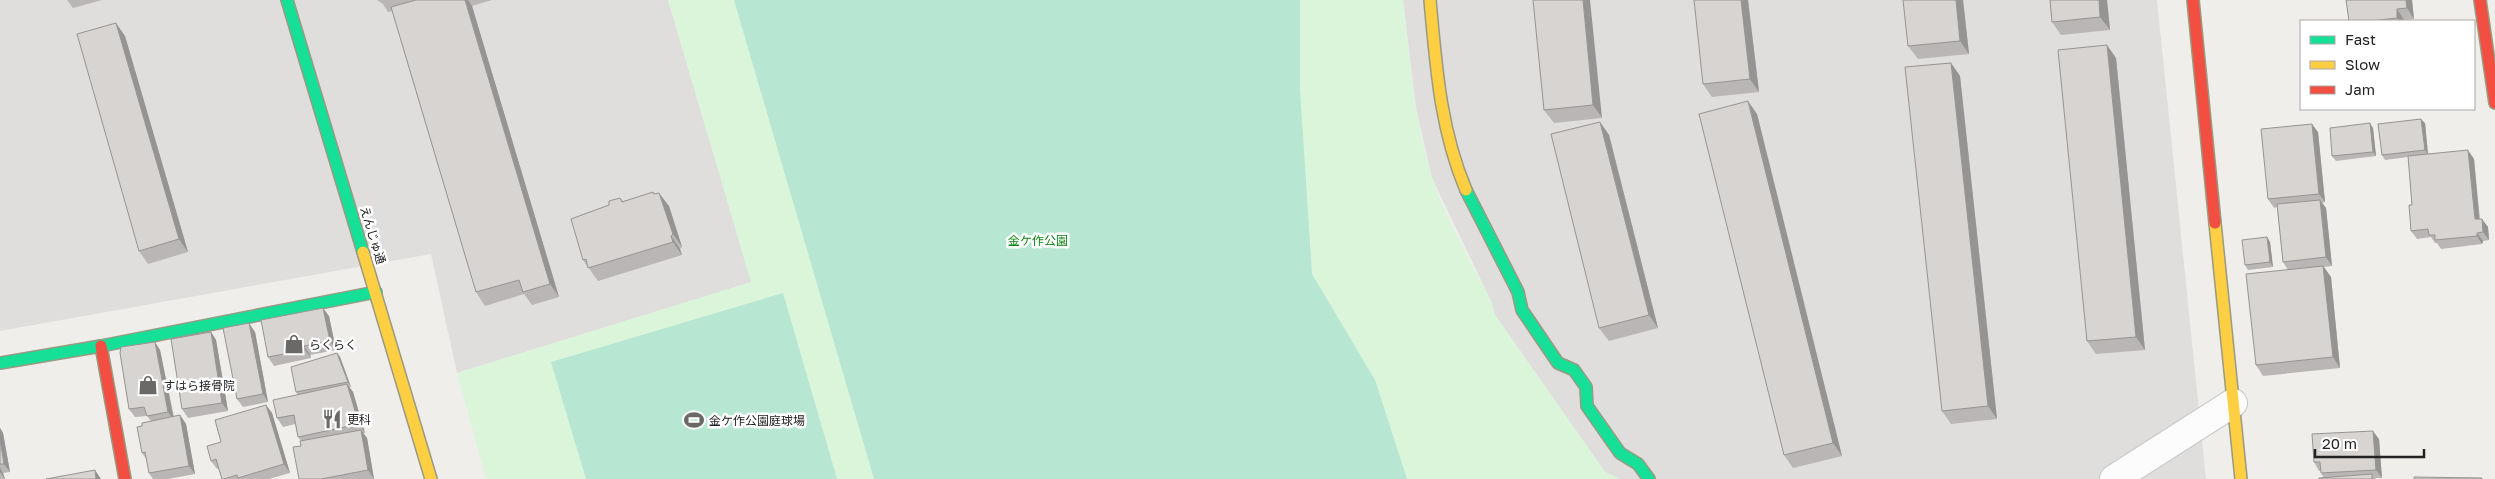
<svg xmlns="http://www.w3.org/2000/svg" width="2495" height="479" font-family="'Golos Text','Noto Sans JP',sans-serif">
<style>
.residential{fill:#dfdedc}
.park{fill:#daf5da}
.pitch{fill:#b7e6d2}
.lines{fill:none;stroke-linecap:round;stroke-linejoin:round}
.street-casing{stroke:#c9c8c7;stroke-width:30}
.fast-casing{stroke:#999a82;stroke-width:14}
.slow-casing{stroke:#999a82;stroke-width:14}
.jam-casing{stroke:#999a82;stroke-width:14}
.street{stroke:#fdfcfc;stroke-width:28}
.fast{stroke:#16e098;stroke-width:11}
.slow{stroke:#ffcf43;stroke-width:11}
.jam{stroke:#f24e42;stroke-width:11}
.wall{fill:#b9b6b5}
.shaded-wall{fill:#969493}
.building{fill:#d7d4d2;stroke:#969493}
.labels{text-anchor:middle;dominant-baseline:central;stroke-width:5;stroke-linejoin:round;paint-order:stroke}
.street-label{font-size:12px;fill:#222;stroke:#fff}
.park-label{font-size:12px;fill:#0c8416;stroke:#fff}
.poi-label{font-size:12px;fill:#222;stroke:#fff;text-anchor:start}
</style>
<rect width="100%" height="100%" fill="#f0eeeb"/>
<g class="residential">
<path d="M0 0H668L752 282 457 373 431 254 0 331Z"/>
<path d="M1403 0H2157L2206 479H1620L1605 472 1495 315 1491 301 1432 178 1416 108Z"/>
</g>
<path class="park" d="M668 0H1403C1410 59 1414 120 1432 177 1446 220 1471 261 1491 301L1495 315 1605 472 1620 479H486L457 373 751 282Z"/>
<g class="pitch">
<path d="M734 0H1300V90L1312 274 1375 380 1407 479H874Z"/>
<path d="M783 293 837 479H586L551 362Z"/>
</g>
<g class="lines">
<defs>
<path id="street" d="M2114 479 2233 403"/>
<g id="fast">
<path d="M287 0 363 252"/>
<path d="M1466 190 1518 292 1522 310 1558 363 1574 370 1586 387 1587 406 1620 453 1638 464 1649 479"/>
<path d="M0 363 101 346 376 292"/>
</g>
<g id="slow">
<path d="M1430 0C1436 65 1440 129 1466 190"/>
<path d="M2215 223 2241 479"/>
<path d="M363 252 431 479"/>
</g>
<g id="jam">
<path d="M2193 0 2215 223"/>
<path d="M2480 0 2495 103"/>
<path d="M101 346 125 479"/>
</g>
</defs>
<use href="#street" class="street-casing"/>
<use href="#fast" class="fast-casing"/>
<use href="#slow" class="slow-casing"/>
<use href="#jam" class="jam-casing"/>
<use href="#street" class="street"/>
<use href="#fast" class="fast"/>
<use href="#slow" class="slow"/>
<use href="#jam" class="jam"/>
</g>
<g class="wall">
<path d="M67 0H102L73 8Z"/>
<path d="M377 0H492L472 6 559 297 532 305 524 294 485 306 476 292 392 11 388 12 383 4Z"/>
<path d="M1533 0 1602 118 1554 123 1544 110Z"/>
<path d="M1748 0 1759 92 1712 97 1703 84Z"/>
<path d="M1963 0 1969 54 1918 59 1908 46Z"/>
<path d="M2050 0H2107L2110 30 2061 35 2052 22Z"/>
<path d="M2346 0H2412L2414 19 2404 20V21H2349Z"/>
<path d="M125 36 188 252 148 264 139 251Z"/>
<path d="M2116 58 2145 350 2096 354 2087 341Z"/>
<path d="M1951 63 1960 76 1997 419 1951 424 1942 411Z"/>
<path d="M1757 114 1842 456 1793 468 1784 455Z"/>
<path d="M1600 122 1609 135 1658 328 1609 341 1599 328Z"/>
<path d="M2425 123 2428 154 2474 159 2480 219 2488 227 2489 240 2483 241 2482 244 2441 249 2437 243H2435L2431 237 2417 239 2411 231 2412 205 2408 157 2385 160 2382 155Z"/>
<path d="M2373 128 2376 156 2336 161 2332 156Z"/>
<path d="M2318 132 2325 202 2322 203 2326 208 2332 266 2324 267 2331 277 2340 368 2263 376 2256 365 2288 270 2283 262 2277 207 2274 208 2268 199Z"/>
<path d="M654 194 669 206 682 247 680 249 682 255 598 281 583 260 609 205 620 198 623 201Z"/>
<path d="M2267 237 2270 242 2273 267 2248 270 2245 265Z"/>
<path d="M329 316 336 350 310 355 311 358 274 366 268 357Z"/>
<path d="M211 332 216 340 228 411 188 418 182 409Z"/>
<path d="M255 332 268 402 243 407 237 399Z"/>
<path d="M160 350 174 417 180 415 186 424 195 474 168 479H153L149 473 147 460 142 453V426L151 421 147 416 135 417 129 409Z"/>
<path d="M337 353 340 357 351 387H349L353 392 365 433H363L367 438 374 479H299L301 441 298 437 295 424 283 427 277 418 298 395 296 392Z"/>
<path d="M266 405 272 413 290 473 269 479H222L218 468 217 469 211 461 221 442Z"/>
<path d="M0 428 3 433 10 472 3 473 5 479H0Z"/>
<path d="M2379 439 2382 478H2375L2376 479 2324 478 2321 473V471H2319L2314 462Z"/>
</g>
<g class="shaded-wall">
<path d="M465 0H468L472 6 559 297 550 284Z"/>
<path d="M1583 0H1590L1602 118 1593 105Z"/>
<path d="M1741 0H1748L1759 92 1750 79Z"/>
<path d="M1956 0H1963L1969 54 1960 41Z"/>
<path d="M2099 0H2107L2110 30 2100 17Z"/>
<path d="M2406 0H2412L2414 19 2407 8Z"/>
<path d="M2397 9 2404 20V21H2400L2397 18Z"/>
<path d="M116 23 125 36 188 252 179 239Z"/>
<path d="M2107 45 2116 58 2145 350 2136 337Z"/>
<path d="M1951 63 1960 76 1997 419 1988 406Z"/>
<path d="M1748 101 1757 114 1842 456 1833 443Z"/>
<path d="M2421 119 2425 123 2428 155 2425 150Z"/>
<path d="M1600 122 1609 135 1658 328 1649 315Z"/>
<path d="M2370 123 2373 128 2376 156 2373 152Z"/>
<path d="M2312 124 2318 132 2325 202 2319 194Z"/>
<path d="M2468 150 2474 159 2480 227 2475 219Z"/>
<path d="M659 193 669 206 682 247 673 234Z"/>
<path d="M2320 200 2326 208 2332 266 2326 257Z"/>
<path d="M2482 219 2488 227 2489 240 2483 232Z"/>
<path d="M2477 233 2483 241 2482 244 2477 236Z"/>
<path d="M671 236 680 249 682 255 673 242Z"/>
<path d="M2267 237 2270 242 2273 267 2270 262Z"/>
<path d="M2323 266 2331 277 2340 368 2333 357Z"/>
<path d="M323 308 329 316 336 350 330 341Z"/>
<path d="M249 323 255 332 268 402 263 394Z"/>
<path d="M211 332 216 340 228 411 222 403Z"/>
<path d="M155 342 160 350 174 420 168 412Z"/>
<path d="M304 346 310 355 311 358 305 350Z"/>
<path d="M337 353 340 357 351 387 348 382Z"/>
<path d="M347 384 353 392 365 433 359 424Z"/>
<path d="M266 405 272 413 290 473 284 464Z"/>
<path d="M180 415 186 424 195 474 189 466Z"/>
<path d="M0 428 3 433 10 472 4 464 0 440Z"/>
<path d="M361 430 367 438 374 479 368 470Z"/>
<path d="M2373 431 2379 439 2382 478 2376 470Z"/>
<path d="M0 468 3 473 5 479 0 472Z"/>
<path d="M95 470 101 479H96Z"/>
</g>
<g class="building">
<path d="M416 0H465L550 284 523 292 519 280 476 292 391 7Z"/>
<path d="M1533 0H1583L1593 105 1544 110Z"/>
<path d="M1694 0H1741L1750 79 1703 84Z"/>
<path d="M1903 0H1956L1960 41 1908 46Z"/>
<path d="M2050 0H2099L2100 17 2052 22Z"/>
<path d="M2346 0H2406L2407 8 2397 9V18L2370 21H2349Z"/>
<path d="M116 23 179 239 139 251 77 34Z"/>
<path d="M2107 45 2136 337 2087 341 2058 50Z"/>
<path d="M1951 63 1988 406 1942 411 1905 67Z"/>
<path d="M1748 101 1833 443 1784 455 1699 114Z"/>
<path d="M2421 119 2425 150 2382 155 2378 124Z"/>
<path d="M1600 122 1649 315 1599 328 1551 134Z"/>
<path d="M2370 123 2373 152 2332 156 2330 128Z"/>
<path d="M2312 124 2319 194 2268 199 2261 129Z"/>
<path d="M2468 150 2475 219H2482L2483 232 2477 233V236L2435 240V235H2429L2428 229 2411 231 2409 205H2412L2408 156Z"/>
<path d="M653 192 654 194 659 193 673 234 671 236 673 242 588 268 586 259 583 260 571 219 609 205V201L620 198 622 202Z"/>
<path d="M2320 200 2326 257 2283 262 2277 204Z"/>
<path d="M2267 237 2270 262 2245 265 2242 240Z"/>
<path d="M2323 266 2333 357 2256 365 2246 274Z"/>
<path d="M323 308 330 341 304 346 305 350 268 357 261 320Z"/>
<path d="M249 323 263 394 237 399 223 328Z"/>
<path d="M211 332 222 403 182 409 171 339Z"/>
<path d="M155 342 168 412 147 416 144 407 129 409 120 353 121 347Z"/>
<path d="M337 353 348 382 296 392 291 367Z"/>
<path d="M347 384 359 424 298 437 294 415 277 418 273 400Z"/>
<path d="M266 405 284 464 238 478 237 475 224 479H222L216 459 211 461 207 446 221 442 215 420Z"/>
<path d="M180 415 189 466 149 473 145 452 142 453 137 427 142 426V423Z"/>
<path d="M361 430 368 470 321 479H299L293 447 301 446 300 441Z"/>
<path d="M2373 431 2376 470 2321 473 2320 462H2314L2312 434Z"/>
<path d="M0 440 4 464H0Z"/>
<path d="M95 470 96 479H46Z"/>
<path d="M2372 474V479H2319V478Z"/>
<path d="M2414 477 2482 478V479H2414Z"/>
</g>
<defs>
<symbol id="shop-bare" viewBox="-9 -9 18 18"><path d="M-5-2.5h2.3a2.7 3.5 0 0 1 5.4 0H5L5.5 6h-11ZM-1.5-2.5h3a1.5 2.3 0 0 0-3 0Z" fill="#6a6968" stroke="#fff" stroke-width="2.5" paint-order="stroke"/></symbol>
<symbol id="restaurant-bare" viewBox="-9 -9 18 18"><path d="M-5-6h1v4h1v-4h1v4h1v-4h1v5L-1.5 .5V6h-2V.5L-5-1ZM5-6V6H3V1.5H1.5Q1.5-4 5-6Z" fill="#6a6968" stroke="#fff" stroke-width="2.5" paint-order="stroke"/></symbol>
<symbol id="stadium-bare" viewBox="-9 -9 18 18"><path d="M0-5a6.5 5 0 1 0 0 10a6.5 5 0 1 0 0-10ZM-3.5-1.8h7v3.6h-7Z" fill="#6a6968" stroke="#fff" stroke-width="2.5" paint-order="stroke"/></symbol>
</defs>
<g fill-rule="evenodd">
<use href="#shop-bare" x="280" y="330" width="28" height="28"/>
<use href="#shop-bare" x="134" y="371" width="28" height="28"/>
<use href="#restaurant-bare" x="318" y="405" width="28" height="28"/>
<use href="#stadium-bare" x="680" y="406" width="28" height="28"/>
</g>
<g class="labels">
<g class="street-label">
<text transform="translate(373 235) rotate(73)">えんじゅ通</text>
</g>
<g class="park-label">
<text x="1038" y="240">金ケ作公園</text>
</g>
<g class="poi-label">
<text x="309" y="344">らくらく</text>
<text x="163" y="385">すはら接骨院</text>
<text x="347" y="419">更科</text>
<text x="709" y="420">金ケ作公園庭球場</text>
</g>
</g>
<rect x="2300" y="20" width="175" height="90" fill="#ffffff" stroke="#a7a7a7"/>
<rect x="2310" y="36" width="25" height="8" fill="#16e098" stroke="#a7a7a7"/>
<text x="2345" y="45" font-size="15" fill="#222222">Fast</text>
<rect x="2310" y="61" width="25" height="8" fill="#ffcf43" stroke="#a7a7a7"/>
<text x="2345" y="70" font-size="15" fill="#222222">Slow</text>
<rect x="2310" y="86" width="25" height="8" fill="#f24e42" stroke="#a7a7a7"/>
<text x="2345" y="95" font-size="15" fill="#222222">Jam</text>
<path d="M2315 449v8h109v-8" fill="none" stroke="#222222" stroke-width="2.5"/>
<text x="2322" y="449" font-size="15" fill="#222222" stroke="#ffffff" stroke-width="4" paint-order="stroke">20 m</text>
</svg>
